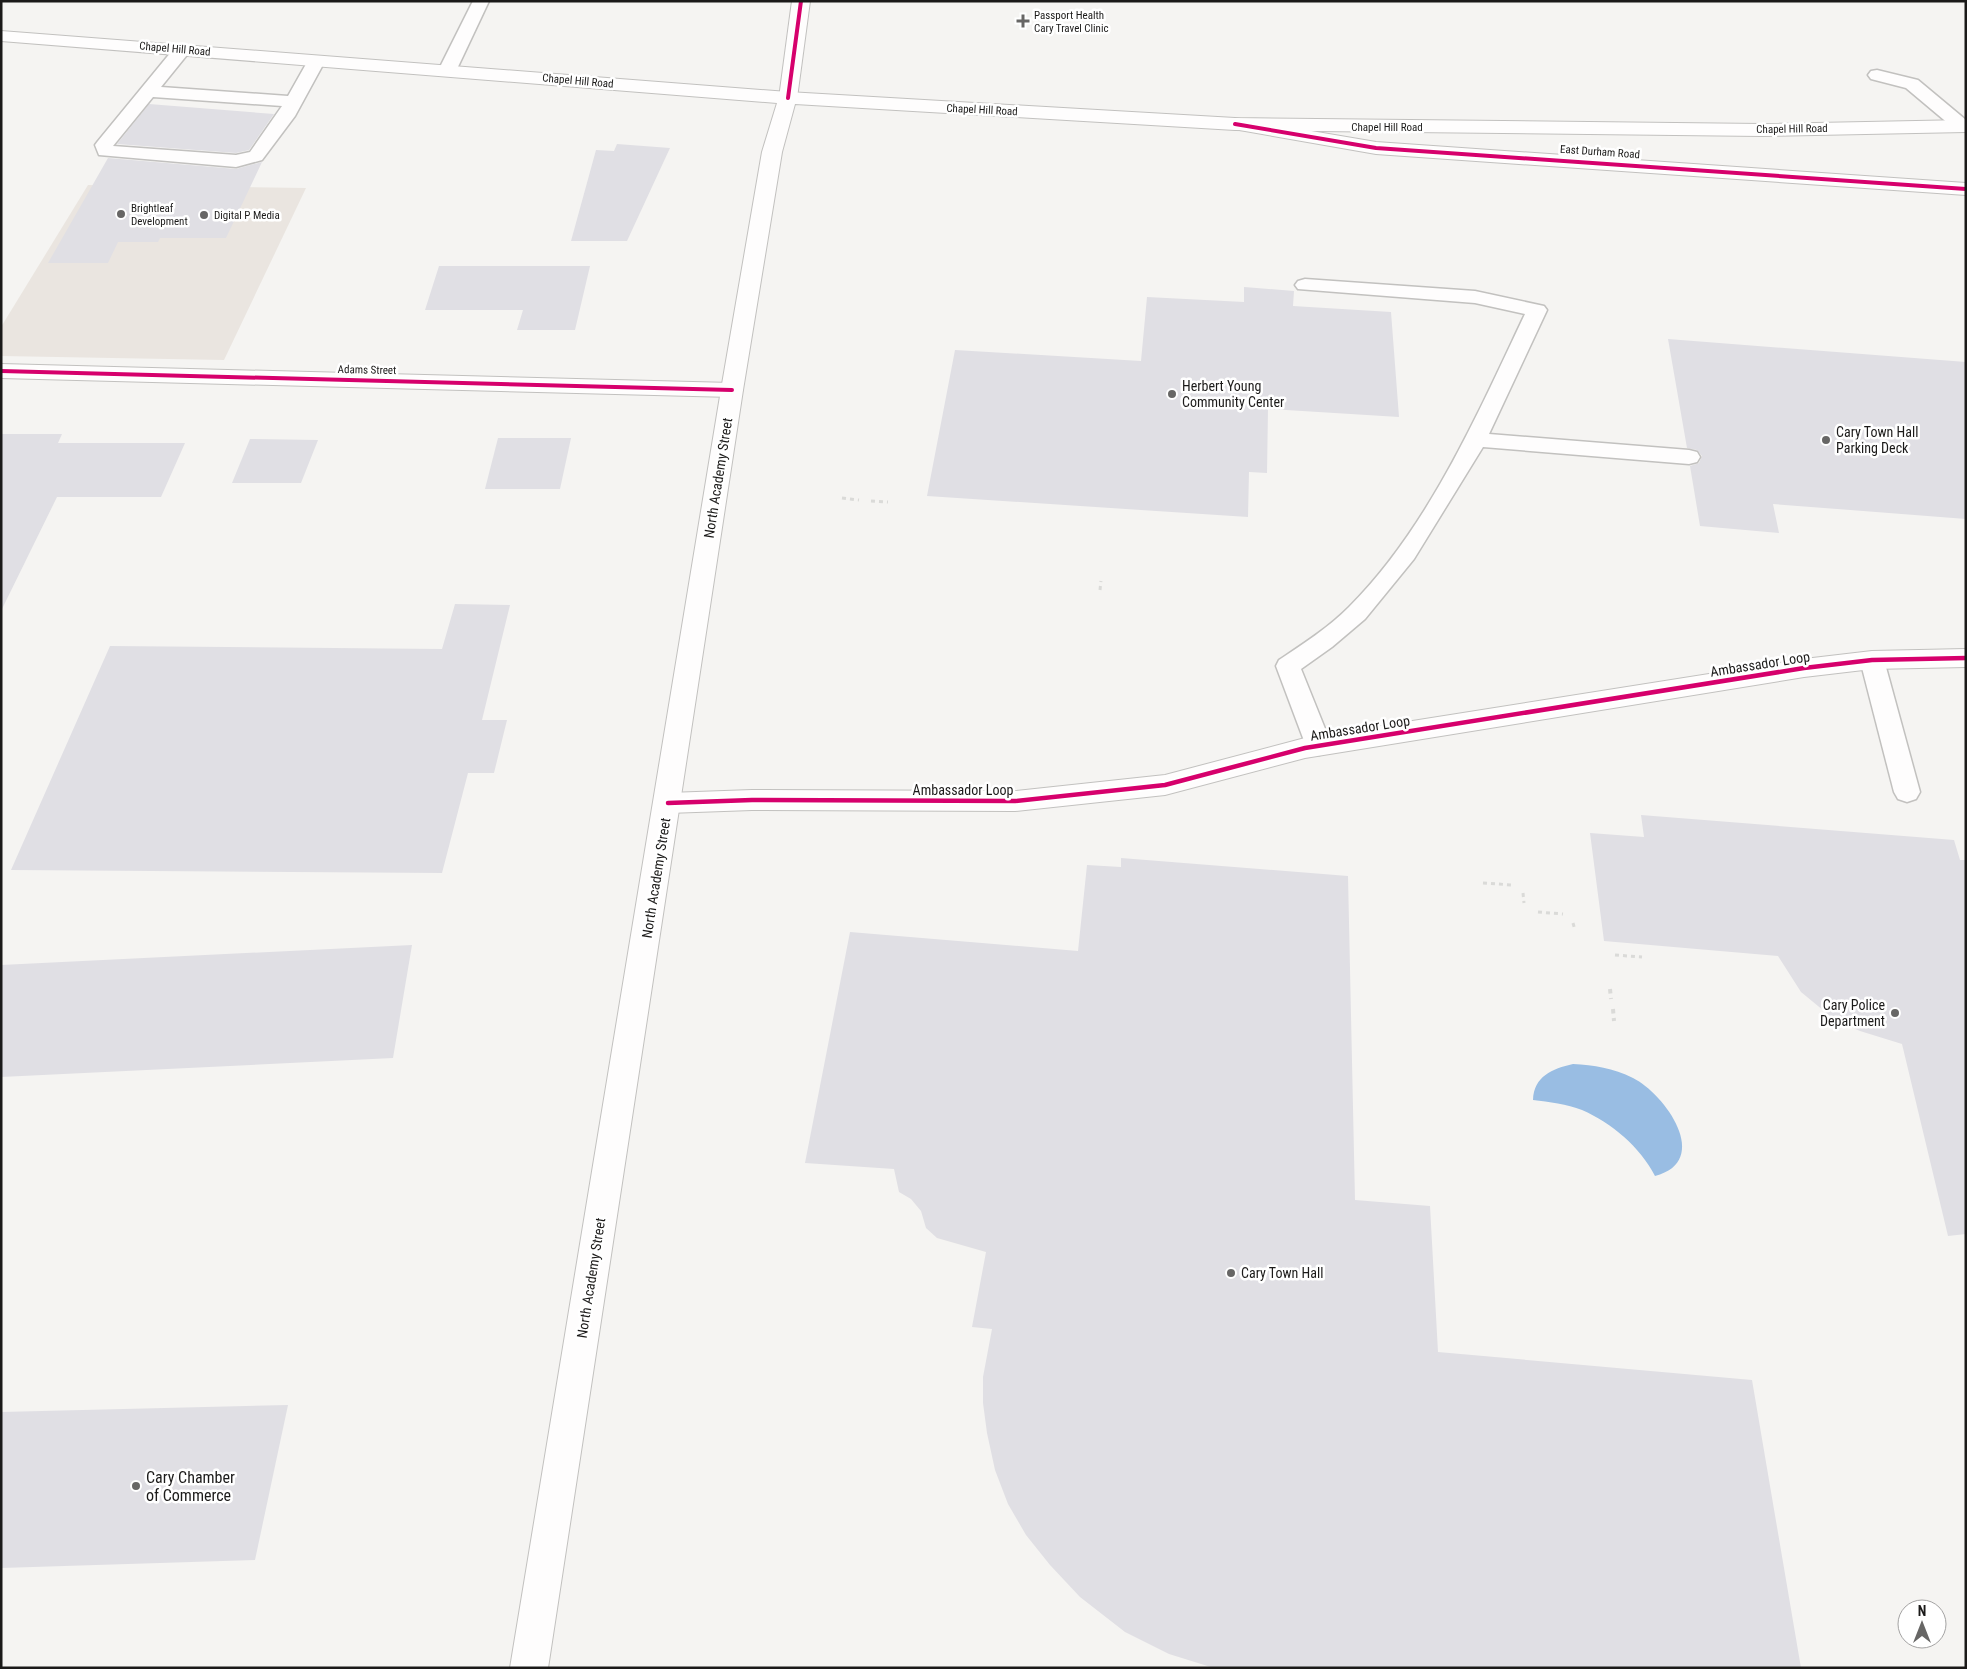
<svg xmlns="http://www.w3.org/2000/svg" width="1967" height="1669" font-family="'Roboto Condensed',sans-serif">
<style>
.built{fill:#eae5e0}
.water{fill:#99bde3}
.building{fill:#e0dfe4}
.lines{fill:none;stroke-linecap:round;stroke-linejoin:round}
.service-casing{stroke:#c2c1bf;stroke-width:3}
.minor-casing{stroke:#c2c1bf;stroke-width:2}
.tertiary-casing{stroke:#c2c1bf;stroke-width:2}
.secondary-casing{stroke:#c2c1bf;stroke-width:2}
.path-far1{stroke:#dadad8;stroke-width:3;stroke-dasharray:4 4;stroke-linecap:butt}
.path{stroke:#dadad8;stroke-width:4;stroke-dasharray:4.5 4.5;stroke-linecap:butt}
.service{fill:#fefdfd;fill-rule:evenodd}
.minor{fill:#fefdfd;fill-rule:evenodd}
.tertiary{fill:#fefdfd;fill-rule:evenodd}
.secondary{fill:#fefdfd;fill-rule:evenodd}
.cycleway-far1-casing{stroke:#fff;stroke-width:6}
.cycleway-casing{stroke:#fff;stroke-width:8}
.cycleway-far1{stroke:#d6006c;stroke-width:4}
.cycleway{stroke:#d6006c;stroke-width:4.5}
.poi-dot{fill:#676665;stroke:#fff;stroke-width:2}
.labels{text-anchor:middle;dominant-baseline:central;stroke-width:5;stroke-linejoin:round;paint-order:stroke}
.far-poi-label{font-size:11px;fill:#1b1a19;stroke:#fff;text-anchor:start}
.far-street-label{font-size:11px;fill:#1b1a19;stroke:#fff}
.poi-label{font-size:14px;fill:#1b1a19;stroke:#fff;text-anchor:start}
.street-label{font-size:14px;fill:#1b1a19;stroke:#fff}
.near-poi-label{font-size:16px;fill:#1b1a19;stroke:#fff;text-anchor:start}
</style>
<rect width="100%" height="100%" fill="#f5f4f2"/>
<path class="built" d="M88 185 306 188 224 360 1 356V327Z"/>
<path class="water" d="M1573 1064C1594 1065 1613 1068 1633 1078 1665 1094 1713 1161 1655 1176 1640 1147 1612 1123 1582 1110 1567 1104 1549 1102 1533 1100 1534 1076 1552 1069 1573 1064Z"/>
<g class="building">
<path d="M149 104 274 114 249 150 236 153 117 144Z"/>
<path d="M617 144 670 148 627 241H571L596 150 614 151Z"/>
<path d="M108 158 236 169 262 162 226 238H160L158 242H118L108 263H48Z"/>
<path d="M439 266H590L575 330H517L523 310H425Z"/>
<path d="M1244 287 1294 291 1293 306 1391 312 1399 417 1268 409 1267 473 1249 472 1248 517 927 496 955 350 1141 361 1147 297 1244 302Z"/>
<path d="M1668 339 1966 362V519L1773 504 1779 533 1700 526 1690 466 1699 463 1702 456 1697 450 1687 448Z"/>
<path d="M1 434H62L58 443H185L161 497H57L1 611Z"/>
<path d="M498 438H571L560 489H485Z"/>
<path d="M250 439 318 440 301 483H232Z"/>
<path d="M455 604 510 605 482 720H507L494 773H468L442 873 11 870 110 646 442 649Z"/>
<path d="M1641 815 1954 840 1960 860H1966V1234L1948 1236 1902 1044 1860 1031 1835 1020 1801 992 1778 956 1604 941 1590 833 1644 837Z"/>
<path d="M1121 858 1348 876 1355 1200 1430 1206 1438 1352 1752 1380 1801 1668H1214L1169 1654 1125 1632 1080 1597 1050 1565 1026 1535 1008 1504 995 1470 987 1433 983 1403V1377L992 1329 972 1327 986 1252 937 1238 926 1228 921 1211 911 1199 899 1192 894 1169 805 1163 850 932 1078 951 1087 865 1121 867Z"/>
<path d="M412 945 393 1058 1 1077V965Z"/>
<path d="M288 1405 255 1560 1 1568V1412Z"/>
</g>
<g class="lines">
<defs>
<g id="service">
<path d="M473 1H489L456 71 453 75H441L438 71Z"/>
<path d="M182 45 188 46 191 50 161 87 288 96 310 57H322L325 61 295 116 262 160 236 167 99 155 95 145 98 141 176 46ZM153 97 282 106 250 152 236 155 113 146Z"/>
<path d="M1877 70 1918 80 1966 120V130H1956L1906 88 1871 79 1868 75 1871 71Z"/>
<path d="M1305 279 1475 291 1544 306 1547 310 1489 434 1689 450 1697 452 1700 457 1697 462 1689 464 1483 447 1414 559 1365 619 1332 647 1301 669 1332 746 1328 752 1319 755 1310 752 1306 746 1276 666 1279 660C1303 644 1328 628 1349 607 1429 527 1477 415 1525 314L1475 303 1298 289 1295 285 1298 281Z"/>
<path d="M1872 652 1881 654 1884 660 1920 792 1916 799 1907 802 1898 799 1894 792 1860 660 1863 654Z"/>
</g>
<g id="minor">
<path d="M792 1H810L797 98 795 102H781L779 98Z"/>
<path d="M1 364 732 383 740 385 743 390 740 395 732 397 1 378Z"/>
<path d="M1966 649V667L1872 669 1804 677 1305 758 1165 795 1015 811 752 810 668 813 658 810 654 803 658 796 668 793 752 790 1015 791 1165 775 1305 738 1804 659 1872 651Z"/>
</g>
<path id="tertiary" d="M1235 118 1376 142 1966 183V195L1376 154 1228 128 1226 124 1228 120Z"/>
<path id="secondary" d="M1 31 788 92 1235 118 1761 124 1966 120V132L1761 136 1235 130 795 104 782 152 743 390 548 1668H510L721 390 762 152 777 103 1 41Z"/>
</defs>
<use href="#service" class="service-casing"/>
<use href="#minor" class="minor-casing"/>
<use href="#tertiary" class="tertiary-casing"/>
<use href="#secondary" class="secondary-casing"/>
<g class="path-far1">
<path d="M842 498 859 500"/>
<path d="M871 501 888 502"/>
<path d="M1100 590 1101 581"/>
<path d="M1483 883 1512 885"/>
<path d="M1523 893 1524 903"/>
<path d="M1538 912 1563 914"/>
<path d="M1573 923 1575 930"/>
<path d="M1615 955 1642 957"/>
</g>
<g class="path">
<path d="M1610 989 1611 999"/>
<path d="M1613 1009 1614 1021"/>
</g>
<use href="#service" class="service"/>
<use href="#minor" class="minor"/>
<use href="#tertiary" class="tertiary"/>
<use href="#secondary" class="secondary"/>
<defs>
<g id="cycleway-far1">
<path d="M788 98 801 1"/>
<path d="M1235 124 1376 148 1966 189"/>
<path d="M1 371 732 390"/>
</g>
<path id="cycleway" d="M668 803 752 800 1015 801 1165 785 1305 748 1804 668 1872 660 1966 658"/>
</defs>
<use href="#cycleway-far1" class="cycleway-far1-casing"/>
<use href="#cycleway" class="cycleway-casing"/>
<use href="#cycleway-far1" class="cycleway-far1"/>
<use href="#cycleway" class="cycleway"/>
</g>
<g class="poi-dot">
<path d="M1020.5 13.5h5v5h5v5h-5v5h-5v-5h-5v-5h5z"/>
<circle cx="121" cy="214" r="5"/>
<circle cx="204" cy="215" r="5"/>
<circle cx="1172" cy="394" r="5"/>
<circle cx="1826" cy="440" r="5"/>
<circle cx="1895" cy="1013" r="5"/>
<circle cx="1231" cy="1273" r="5"/>
<circle cx="136" cy="1486" r="5"/>
</g>
<g class="labels">
<g class="far-poi-label">
<text x="1034" y="15">Passport Health<tspan x="1034" dy="13">Cary Travel Clinic</tspan></text>
<text x="131" y="208">Brightleaf<tspan x="131" dy="13">Development</tspan></text>
<text x="214" y="215">Digital P Media</text>
</g>
<g class="far-street-label">
<text transform="translate(175 49) rotate(5)">Chapel Hill Road</text>
<text transform="translate(578 81) rotate(5)">Chapel Hill Road</text>
<text transform="translate(982 110) rotate(3)">Chapel Hill Road</text>
<text x="1387" y="127">Chapel Hill Road</text>
<text transform="translate(1792 129) rotate(-1)">Chapel Hill Road</text>
<text transform="translate(1600 152) rotate(4)">East Durham Road</text>
<text transform="translate(367 370) rotate(1)">Adams Street</text>
</g>
<g class="poi-label">
<text x="1182" y="386">Herbert Young<tspan x="1182" dy="16">Community Center</tspan></text>
<text x="1836" y="432">Cary Town Hall<tspan x="1836" dy="16">Parking Deck</tspan></text>
<text x="1885" y="1005" text-anchor="end">Cary Police<tspan x="1885" dy="16">Department</tspan></text>
<text x="1241" y="1273">Cary Town Hall</text>
</g>
<g class="street-label">
<text transform="translate(718 478) rotate(-81)">North Academy Street</text>
<text transform="translate(1760 664) rotate(-9)">Ambassador Loop</text>
<text transform="translate(1360 728) rotate(-9)">Ambassador Loop</text>
<text x="963" y="790">Ambassador Loop</text>
<text transform="translate(656 878) rotate(-81)">North Academy Street</text>
<text transform="translate(591 1278) rotate(-81)">North Academy Street</text>
</g>
<g class="near-poi-label">
<text x="146" y="1477">Cary Chamber<tspan x="146" dy="18">of Commerce</tspan></text>
</g>
</g>
<rect width="1967" height="1669" fill="none" stroke="#1b1a19" stroke-width="5"/>
<g transform="translate(1922 1624)"><circle r="24" fill="#ffffff" stroke="#a4a3a3"/>
<path d="M0-4L9 19L0 12L-9 19Z" fill="#676665"/>
<text y="-8" font-size="14" font-weight="bold" text-anchor="middle" fill="#1b1a19">N</text>
</g>
</svg>
